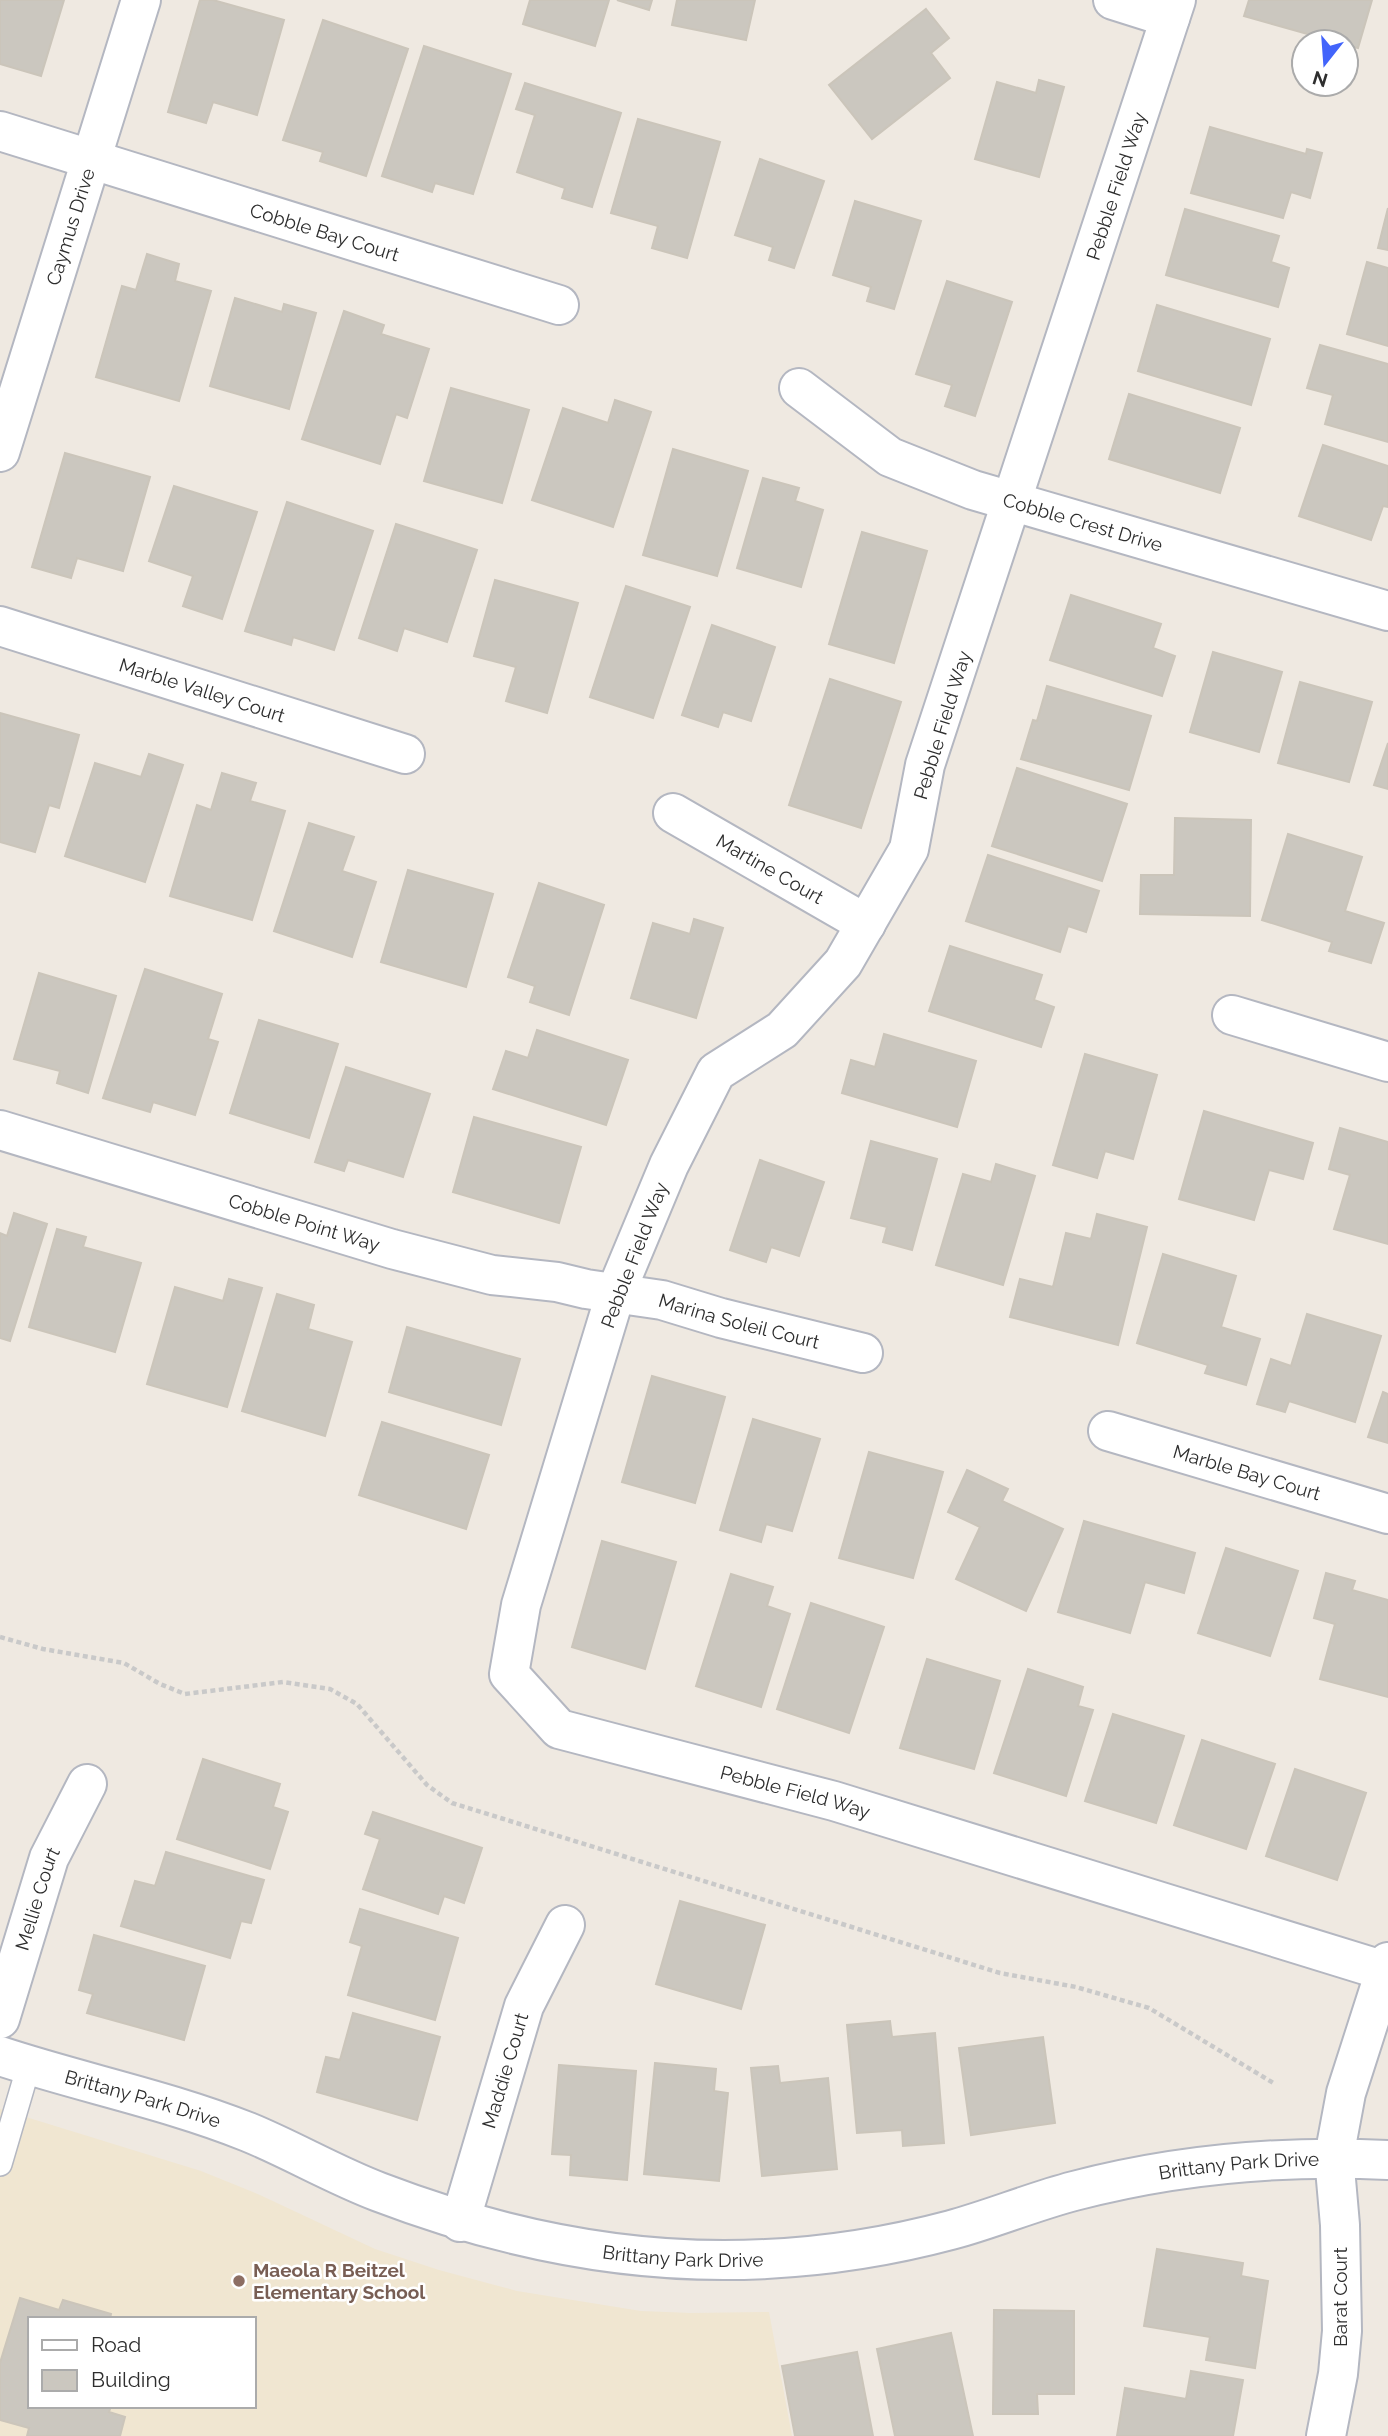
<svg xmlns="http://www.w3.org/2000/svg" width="1388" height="2436" font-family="Raleway,sans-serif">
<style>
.education{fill:#f0e6d1;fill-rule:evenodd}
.building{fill:#cbc7bf;stroke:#cbc5ba;stroke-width:2}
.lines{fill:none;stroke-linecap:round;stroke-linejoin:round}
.service-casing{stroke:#b4b7c1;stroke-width:26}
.minor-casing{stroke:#b4b7c1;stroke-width:42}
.tertiary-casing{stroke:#b4b7c1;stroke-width:42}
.path{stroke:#c9c9c9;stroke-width:4.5;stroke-dasharray:5 3.5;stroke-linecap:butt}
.service{stroke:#fff;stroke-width:23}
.minor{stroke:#fff;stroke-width:38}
.tertiary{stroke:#fff;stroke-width:38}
.education-dot{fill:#8d6e63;stroke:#fff;stroke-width:2.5}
.labels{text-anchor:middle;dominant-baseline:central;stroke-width:5;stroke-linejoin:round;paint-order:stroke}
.street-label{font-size:19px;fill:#2e2e2e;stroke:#fff}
.education-label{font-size:19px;font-weight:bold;fill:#785e54;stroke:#fff;text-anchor:start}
</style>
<rect width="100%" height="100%" fill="#efe9e1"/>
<path class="education" d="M0 2109 201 2171 260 2195 375 2249 439 2270 517 2291 641 2311 691 2313 769 2312 792 2436H0ZM30 2319H254V2406H30Z"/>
<g class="building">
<path d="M0 0H64L41 76 0 64Z"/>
<path d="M200 0H213L284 20 257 115 213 102 206 123 168 112Z"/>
<path d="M530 0H609L595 46 523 24Z"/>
<path d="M617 0H652L649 10Z"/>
<path d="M677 0H755L746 40 672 25Z"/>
<path d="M1249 0H1372L1358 48 1346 45V42H1336L1244 16Z"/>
<path d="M926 9 949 38 931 53 950 78 872 139 829 85Z"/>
<path d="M323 20 408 49 366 176 320 161 323 152 283 140Z"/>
<path d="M424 46 511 74 473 194 435 183 432 192 382 176Z"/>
<path d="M1039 80 1064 87 1039 177 975 159 997 82 1036 93Z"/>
<path d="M525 83 621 113 592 207 562 198 565 188 517 172 535 115 516 109Z"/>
<path d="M638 119 720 142 687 258 652 248 658 226 611 213Z"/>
<path d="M1210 127 1306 154 1307 149 1322 153 1310 198 1291 192 1283 218 1191 193Z"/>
<path d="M760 159 824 181 794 268 769 260 773 247 735 235Z"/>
<path d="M855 201 921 221 894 309 867 301 871 287 833 275Z"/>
<path d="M1388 208V250L1378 248Z"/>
<path d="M1185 209 1279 236 1271 262 1289 268 1278 307 1166 275Z"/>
<path d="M147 254 179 264 175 281 211 291 179 401 96 377 122 286 136 290Z"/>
<path d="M1367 262 1388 268V346L1347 334Z"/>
<path d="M947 281 1012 302 975 416 945 406 952 385 916 374Z"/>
<path d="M235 298 282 312 284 304 316 313 289 409 210 386Z"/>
<path d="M1157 305 1270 339 1251 405 1138 371Z"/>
<path d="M344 311 384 325 381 334 429 349 407 418 396 414 380 464 302 439Z"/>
<path d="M1320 345 1388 364V442L1325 424 1333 395 1307 388Z"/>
<path d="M451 388 529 410 502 503 424 481Z"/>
<path d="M1129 394 1240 428 1220 493 1109 459Z"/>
<path d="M615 400 651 412 613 527 532 500 563 408 608 423Z"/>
<path d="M1323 445 1388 466V507L1383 506 1371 540 1299 516Z"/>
<path d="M673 449 748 471 717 576 643 555Z"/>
<path d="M65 453 150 477 123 571 77 558 71 578 32 567Z"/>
<path d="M763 478 799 488 795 501 823 510 801 587 737 568Z"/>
<path d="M174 486 257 512 222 619 183 606 193 576 149 561Z"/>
<path d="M287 502 373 531 334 650 293 637 291 645 245 631Z"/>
<path d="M396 524 477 550 447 642 404 628 397 651 359 638Z"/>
<path d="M862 532 927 551 894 663 829 644Z"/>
<path d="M495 580 578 603 547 713 506 701 516 667 474 656Z"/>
<path d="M626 586 690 607 653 718 590 697Z"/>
<path d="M1071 595 1161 624 1153 648 1175 656 1162 696 1050 660Z"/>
<path d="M712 625 775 647 751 721 723 712 718 727 682 715Z"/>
<path d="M1213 652 1282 672 1259 752 1190 732Z"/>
<path d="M830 679 901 702 861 828 789 805Z"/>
<path d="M1300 682 1372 702 1349 782 1278 763Z"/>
<path d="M1047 686 1151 716 1129 790 1021 759 1033 720 1037 721Z"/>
<path d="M0 713 79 735 59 808 49 805 35 852 0 842Z"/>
<path d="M1388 743V789L1374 785Z"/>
<path d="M149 754 183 765 145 882 65 856 95 763 141 777Z"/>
<path d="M1017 768 1127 804 1102 881 992 846Z"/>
<path d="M222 773 256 783 250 801 285 811 252 920 170 896 197 805 211 810Z"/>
<path d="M1175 818 1251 820 1250 916 1140 914 1141 875H1174Z"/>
<path d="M309 823 354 837 342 871 376 882 352 957 274 931Z"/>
<path d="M1288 834 1362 857 1345 911 1384 923 1371 963 1329 951 1332 942 1262 920Z"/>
<path d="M988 855 1099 891 1086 932 1068 926 1060 952 966 921Z"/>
<path d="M408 870 493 894 466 987 381 962Z"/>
<path d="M539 883 604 905 569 1015 530 1002 535 986 508 977Z"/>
<path d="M694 919 723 928 696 1018 631 998 653 923 690 934Z"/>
<path d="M950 946 1042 975 1034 1000 1054 1007 1041 1047 929 1011Z"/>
<path d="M145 969 222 994 208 1039 218 1042 195 1115 153 1102 150 1112 103 1098Z"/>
<path d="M39 973 116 996 88 1093 57 1083 60 1071 14 1059Z"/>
<path d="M259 1020 338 1044 309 1138 230 1113Z"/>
<path d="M537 1030 628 1060 606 1125 493 1089 506 1051 528 1058Z"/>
<path d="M884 1034 976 1061 957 1127 842 1093 851 1060 875 1067Z"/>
<path d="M1085 1054 1157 1075 1133 1159 1105 1151 1097 1178 1053 1165Z"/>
<path d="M346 1067 430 1094 403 1177 348 1160 344 1171 315 1162Z"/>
<path d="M1204 1111 1313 1143 1303 1179 1269 1170 1254 1220 1179 1199Z"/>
<path d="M474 1117 581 1147 559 1223 453 1192Z"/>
<path d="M1340 1128 1388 1142V1244L1334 1229 1350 1175 1329 1169Z"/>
<path d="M871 1141 937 1159 912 1250 883 1242 887 1227 851 1218Z"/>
<path d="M760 1160 824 1182 799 1256 771 1247 766 1262 730 1250Z"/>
<path d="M996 1164 1035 1176 1003 1285 936 1265 963 1174 991 1182Z"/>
<path d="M14 1213 47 1224 10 1341 0 1338V1233L7 1236Z"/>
<path d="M1097 1214 1147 1227 1118 1345 1010 1317 1020 1279 1053 1287 1066 1233 1091 1239Z"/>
<path d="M57 1229 86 1237 83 1247 141 1263 115 1352 29 1327Z"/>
<path d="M1163 1254 1236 1276 1221 1327 1260 1339 1246 1385 1205 1373 1208 1365 1137 1343Z"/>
<path d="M229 1279 262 1288 227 1407 147 1384 175 1287 223 1301Z"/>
<path d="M277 1294 314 1305 308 1329 352 1342 325 1436 242 1411Z"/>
<path d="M1307 1314 1381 1336 1355 1422 1289 1401 1285 1412 1257 1404 1271 1359 1291 1366Z"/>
<path d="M407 1327 520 1359 501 1425 389 1392Z"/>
<path d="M652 1376 725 1397 695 1503 622 1482Z"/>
<path d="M1383 1392 1388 1394V1443L1368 1437Z"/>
<path d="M753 1419 820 1439 792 1531 766 1524 761 1542 720 1530Z"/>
<path d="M382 1422 489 1455 466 1529 359 1495Z"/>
<path d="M869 1452 943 1472 913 1578 839 1558Z"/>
<path d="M967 1470 1008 1489 1002 1501 1063 1529 1026 1611 956 1579 980 1527 948 1512Z"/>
<path d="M1084 1521 1195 1553 1184 1593 1145 1582 1130 1633 1058 1612Z"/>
<path d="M602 1541 676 1562 645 1669 572 1647Z"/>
<path d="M1226 1548 1298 1571 1270 1656 1198 1633Z"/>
<path d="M1326 1573 1355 1581 1352 1590 1388 1600V1697L1320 1679 1335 1624 1314 1618Z"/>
<path d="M731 1574 773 1587 767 1606 790 1614 761 1707 696 1686Z"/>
<path d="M811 1603 884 1627 849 1733 777 1709Z"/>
<path d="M927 1659 1000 1681 974 1769 900 1748Z"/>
<path d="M1028 1669 1083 1687 1078 1706 1093 1710 1066 1796 994 1773Z"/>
<path d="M1113 1714 1184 1736 1156 1823 1085 1801Z"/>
<path d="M1202 1740 1275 1764 1246 1849 1174 1825Z"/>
<path d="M203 1759 280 1784 273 1807 288 1812 270 1869 177 1839Z"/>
<path d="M1295 1769 1366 1793 1337 1880 1266 1856Z"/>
<path d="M373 1812 482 1848 464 1903 444 1896 438 1914 363 1889 380 1839 365 1834Z"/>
<path d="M166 1852 264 1880 251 1923 241 1921 230 1958 121 1926 135 1881 155 1886Z"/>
<path d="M680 1901 765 1925 741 2009 656 1984Z"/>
<path d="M360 1909 458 1938 435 2020 348 1995 362 1946 350 1942Z"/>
<path d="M94 1935 205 1966 184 2040 87 2013 93 1994 79 1990Z"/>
<path d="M353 2013 440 2037 417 2120 317 2092 326 2057 340 2060Z"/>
<path d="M890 2021 892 2037 935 2033 944 2143 903 2146 902 2130 857 2133 847 2025Z"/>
<path d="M1043 2037 1055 2123 971 2135 959 2048Z"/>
<path d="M655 2063 716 2069 714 2091 728 2093 719 2181 644 2174Z"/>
<path d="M559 2065 636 2071 627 2180 570 2175 571 2155 552 2154Z"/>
<path d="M778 2066 780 2083 828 2078 837 2169 762 2176 751 2068Z"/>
<path d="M1157 2249 1243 2263 1241 2276 1268 2281 1255 2368 1206 2360 1210 2337 1144 2326Z"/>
<path d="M20 2298 59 2310 63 2300 111 2314 110 2319H30V2406H111L109 2412 125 2417 120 2436H27L29 2428 0 2420V2363Z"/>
<path d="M994 2310 1074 2311V2394H1037L1038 2414H993Z"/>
<path d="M951 2333 973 2436H895L877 2349Z"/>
<path d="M857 2352 873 2436H795L782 2366Z"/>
<path d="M1191 2371 1243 2380 1233 2436H1117L1125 2388 1186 2399Z"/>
</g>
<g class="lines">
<defs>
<path id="service" d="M0 2164 29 2065"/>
<g id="minor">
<path d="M1113 0 1170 18"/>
<path id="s1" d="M1176 0 925 765 909 849 843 963 782 1030 716 1072 669 1165 616 1292 521 1605 509 1674 559 1729 834 1801 1385 1971"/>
<path id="s2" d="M0 131 559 305"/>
<path id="s3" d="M799 388 890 457 973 490 1388 611"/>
<path id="s4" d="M0 452 141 0"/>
<path id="s5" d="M0 626 405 754"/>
<path id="s6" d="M673 813 866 924"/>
<path d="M1232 1015 1388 1062"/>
<path id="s7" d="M0 1130 392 1249 492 1275 557 1282 586 1289 662 1300 721 1318 863 1353"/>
<path id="s8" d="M1108 1431 1388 1514"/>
<path id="s9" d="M0 2019 49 1858 87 1784"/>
<path id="s10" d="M460 2222 524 2006 565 1925"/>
<path d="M1326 2436 1338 2374 1342 2331 1340 2225 1334 2157 1346 2093 1388 1962"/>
</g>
<g id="tertiary">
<path id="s11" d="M0 2056C82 2083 168 2100 248 2132 292 2150 334 2175 379 2192 502 2239 633 2266 766 2259 828 2256 891 2246 951 2230 992 2219 1032 2202 1074 2191 1177 2164 1282 2155 1388 2160"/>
</g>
</defs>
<use href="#service" class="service-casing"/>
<use href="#minor" class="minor-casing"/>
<use href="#tertiary" class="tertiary-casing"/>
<path class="path" d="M0 1637 43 1649 124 1663 160 1684 185 1694 283 1682 330 1689 357 1704 427 1785 452 1803 1000 1973 1076 1987 1149 2008 1275 2084"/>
<use href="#service" class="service"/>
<use href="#minor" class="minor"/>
<use href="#tertiary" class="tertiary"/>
</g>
<circle class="education-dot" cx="239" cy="2281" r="7"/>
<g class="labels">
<g class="street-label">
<text transform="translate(1116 186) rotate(-72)">Pebble Field Way</text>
<text stroke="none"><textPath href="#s4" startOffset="236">Caymus Drive</textPath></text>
<text stroke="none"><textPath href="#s2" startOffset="340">Cobble Bay Court</textPath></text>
<text stroke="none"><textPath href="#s3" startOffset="318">Cobble Crest Drive</textPath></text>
<text stroke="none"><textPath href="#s5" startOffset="212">Marble Valley Court</textPath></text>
<text transform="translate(942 725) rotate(-73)">Pebble Field Way</text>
<text stroke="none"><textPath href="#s6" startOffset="112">Martine Court</textPath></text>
<text stroke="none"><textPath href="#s7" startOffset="318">Cobble Point Way</textPath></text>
<text transform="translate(634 1255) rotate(-69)">Pebble Field Way</text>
<text stroke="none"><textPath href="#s7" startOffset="765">Marina Soleil Court</textPath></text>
<text stroke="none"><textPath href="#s8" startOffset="145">Marble Bay Court</textPath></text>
<text stroke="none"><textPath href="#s1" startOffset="2149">Pebble Field Way</textPath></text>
<text stroke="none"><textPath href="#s9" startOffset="126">Mellie Court</textPath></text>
<text stroke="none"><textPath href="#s10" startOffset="158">Maddie Court</textPath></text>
<text stroke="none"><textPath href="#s11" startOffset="149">Brittany Park Drive</textPath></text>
<text stroke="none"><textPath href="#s11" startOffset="1283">Brittany Park Drive</textPath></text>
<text stroke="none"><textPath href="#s11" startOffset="716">Brittany Park Drive</textPath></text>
<text transform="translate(1340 2297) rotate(-90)">Barat Court</text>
</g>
<g class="education-label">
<text x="253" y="2270">Maeola R Beitzel<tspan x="253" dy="22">Elementary School</tspan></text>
</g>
</g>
<rect x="28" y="2317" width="228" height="91" fill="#ffffff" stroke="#ababab" stroke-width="2"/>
<rect x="42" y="2340" width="35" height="10" fill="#ffffff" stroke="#ababab" stroke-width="2"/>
<text x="91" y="2352" font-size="21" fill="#2e2e2e">Road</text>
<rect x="42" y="2370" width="35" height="21" fill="#cbc7bf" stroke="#ababab" stroke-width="2"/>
<text x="91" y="2387" font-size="21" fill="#2e2e2e">Building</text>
<g transform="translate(1325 63) rotate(197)"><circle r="33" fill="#ffffff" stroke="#ababab" stroke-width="2"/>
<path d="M0-5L12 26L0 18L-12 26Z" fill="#4264fb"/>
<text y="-10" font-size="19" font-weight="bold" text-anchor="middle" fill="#2e2e2e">N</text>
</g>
</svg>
